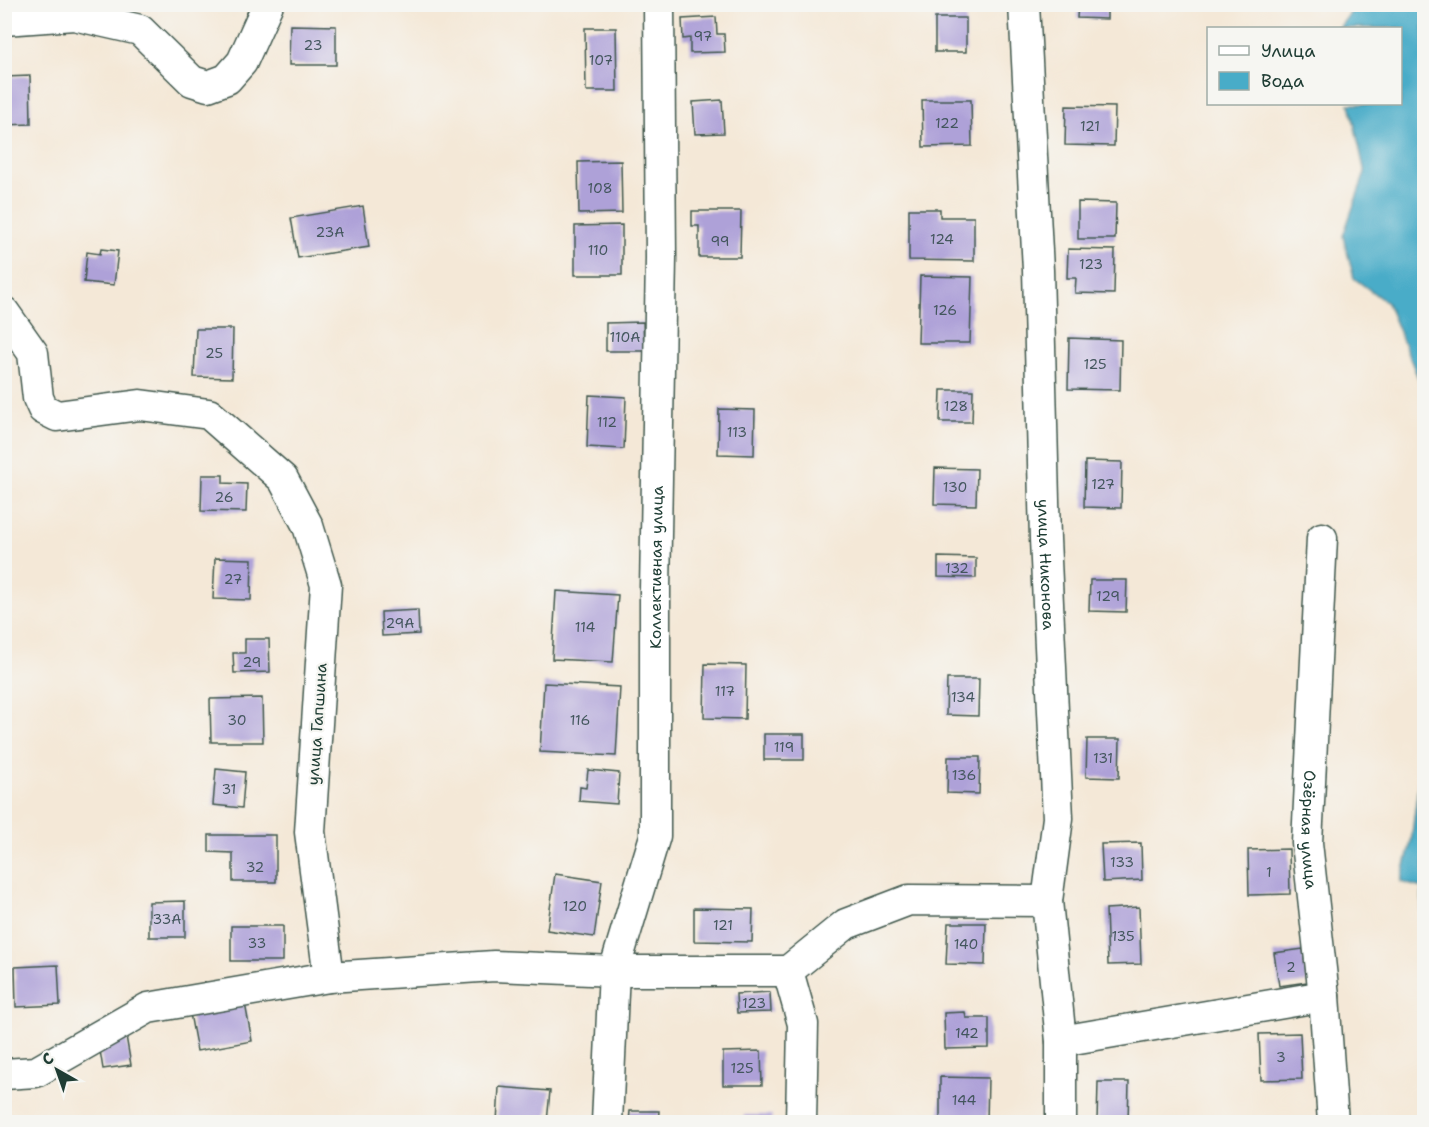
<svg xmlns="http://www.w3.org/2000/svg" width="1429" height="1127" font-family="'Shantell Sans',sans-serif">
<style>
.water{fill:#48acc8;stroke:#34747e;stroke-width:1.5}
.building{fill:#aea1d8}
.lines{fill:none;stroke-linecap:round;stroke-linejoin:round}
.minor-casing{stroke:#3f574c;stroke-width:33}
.minor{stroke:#fff;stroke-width:30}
.labels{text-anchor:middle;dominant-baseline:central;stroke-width:4.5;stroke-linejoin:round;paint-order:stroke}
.number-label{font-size:14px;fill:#43565d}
.street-label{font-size:16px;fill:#1f3d34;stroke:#f6f6f2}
</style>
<rect width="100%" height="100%" fill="#f6f6f2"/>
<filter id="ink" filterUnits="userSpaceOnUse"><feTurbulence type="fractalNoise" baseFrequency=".0167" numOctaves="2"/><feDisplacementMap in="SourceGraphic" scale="12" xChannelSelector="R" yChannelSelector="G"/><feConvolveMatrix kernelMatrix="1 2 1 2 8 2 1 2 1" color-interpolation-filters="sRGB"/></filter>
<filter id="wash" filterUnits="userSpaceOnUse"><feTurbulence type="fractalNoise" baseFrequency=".008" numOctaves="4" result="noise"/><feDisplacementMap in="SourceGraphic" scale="24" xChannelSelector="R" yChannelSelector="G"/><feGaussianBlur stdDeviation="1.35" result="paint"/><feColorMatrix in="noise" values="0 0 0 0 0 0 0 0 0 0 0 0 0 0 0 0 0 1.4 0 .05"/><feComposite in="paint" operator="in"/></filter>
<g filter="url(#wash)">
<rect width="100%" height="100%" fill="#f4e8d7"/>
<g class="water">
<path d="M1357 4 1424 5V388L1422 387 1387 303 1354 278 1343 236 1365 173 1350 104H1348H1400V28H1339Z"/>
<path d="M1424 739V933L1422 927V888L1401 882 1411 842Z"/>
</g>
<g id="blocks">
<g class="building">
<path d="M1078 4H1107V19L1077 18Z"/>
<path d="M716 17 717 34H724L725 52 690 53V38L683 39 682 19Z"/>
<rect x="935" y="18" width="31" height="34"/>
<path d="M290 25 336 26V65H289Z"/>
<path d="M585 28H616L617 91H586Z"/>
<path d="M30 76 31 124 4 125V77Z"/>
<path d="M722 100 724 133 695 134 693 102Z"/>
<path d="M922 100H971L972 146 923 147Z"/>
<path d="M1066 106 1115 107 1114 146 1065 145Z"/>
<path d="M621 161 622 213 579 214 578 162Z"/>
<path d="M1078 202 1116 203 1115 239H1078Z"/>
<path d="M363 206 369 247 298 258 291 218Z"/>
<path d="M909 209H940V217H974V261L909 260Z"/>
<path d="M692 211H741L740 257H699V226H692Z"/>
<path d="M622 225V275H575V226Z"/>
<path d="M101 249 118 251 114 285 84 282 87 252 100 254Z"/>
<path d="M1068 249 1115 250 1114 294 1075 293 1076 278H1067Z"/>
<path d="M920 276 972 277 970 343H918Z"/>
<path d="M643 322 644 351H606V323Z"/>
<path d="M196 329H233L232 378 194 377Z"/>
<path d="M1069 338 1121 340 1120 390 1068 389Z"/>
<path d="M941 390H973L972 422H940Z"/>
<path d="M589 395 626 397 624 449 587 447Z"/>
<path d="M719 409 755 410 754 455 718 454Z"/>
<path d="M1085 461 1122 462 1121 508 1084 507Z"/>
<path d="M935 468 977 469 976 505 934 504Z"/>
<path d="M202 475H223V483L247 484 246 512 201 511Z"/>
<path d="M938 557 976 558V578L938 577Z"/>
<path d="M215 558 252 559 251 600 213 599Z"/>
<path d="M1090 580H1127L1126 612 1089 611Z"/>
<path d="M556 591 618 595 613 662 552 659Z"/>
<path d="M418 610 419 634 382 636 381 612Z"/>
<path d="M245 639H269L270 672 234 673 233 653H245Z"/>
<path d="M705 664 746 665 745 719 704 718Z"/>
<path d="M947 679H979L978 716 946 715Z"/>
<path d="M544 683 620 687 616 756 540 752Z"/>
<path d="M262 698 263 742H211L210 699Z"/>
<rect x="764" y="734" width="40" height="26"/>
<path d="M1087 739H1120L1119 778 1086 777Z"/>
<path d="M948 757H980L979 794 947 793Z"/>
<path d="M216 769 245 772 242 808 213 805Z"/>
<path d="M588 770 619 773 617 804 579 801 580 787 586 788Z"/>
<path d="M209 835H276V882H233V853L209 852Z"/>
<path d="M1141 843 1142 880 1103 882 1101 844Z"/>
<path d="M1289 849 1290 894 1249 895 1248 850Z"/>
<path d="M555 874 602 881 594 937 547 930Z"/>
<path d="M185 901V937H149V902Z"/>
<path d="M1139 907 1141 964 1108 965 1106 909Z"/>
<path d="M694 908 753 909 752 942 694 941Z"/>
<path d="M948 923H986L985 965 946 964Z"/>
<rect x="231" y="926" width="52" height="35"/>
<path d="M1303 949 1307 982 1279 986 1274 953Z"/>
<path d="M58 965 60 1005 16 1007 15 967Z"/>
<path d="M770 992 771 1012 737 1013 736 994Z"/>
<path d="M244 998 252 1041 197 1051 189 1008Z"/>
<path d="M965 1012 966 1018H989V1048L945 1049 944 1013Z"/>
<path d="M125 1030 131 1065 103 1069 98 1038Z"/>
<path d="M1300 1033 1302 1079 1261 1080 1259 1034Z"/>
<path d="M761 1051 762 1085H723V1052Z"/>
<path d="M940 1077 988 1078 987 1122H940Z"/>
<path d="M1098 1082H1129L1128 1122H1097Z"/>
<path d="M499 1087 550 1091 547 1122H497Z"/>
<path d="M630 1111H659L658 1122H629Z"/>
<rect x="744" y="1115" width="28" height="7"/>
</g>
</g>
</g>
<g filter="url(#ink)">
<use href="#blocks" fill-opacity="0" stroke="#3f574c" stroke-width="1.5"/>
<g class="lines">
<defs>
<g id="minor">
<path id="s1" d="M1024 4 1038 270 1045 539 1058 818 1047 901 1061 1041V1122"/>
<path d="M4 20 74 15 140 30 192 81 208 86 227 79 242 62 268 4"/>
<path d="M4 312 33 353 38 398 43 409 57 416 140 405 209 414 283 479 308 526 326 585 310 832 329 977"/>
<path id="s2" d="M1322 538 1307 843 1324 996 1333 1122"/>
<path d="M788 971 803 1024 801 1122"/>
<path d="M1061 1041 1324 996"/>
<path d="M4 1074 36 1072 148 1008 329 977 494 966 614 971H788L846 924 909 900 1047 901"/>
<path id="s3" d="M607 1122 614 971 655 836V589L661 258 659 4"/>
</g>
</defs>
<use href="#minor" class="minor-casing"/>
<use href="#minor" class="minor"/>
</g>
</g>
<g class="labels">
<g class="number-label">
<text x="703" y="36">97</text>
<text x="313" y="45">23</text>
<text x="601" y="60">107</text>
<text x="947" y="123">122</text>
<text x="1090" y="126">121</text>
<text x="600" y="188">108</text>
<text x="330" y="232">23А</text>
<text x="942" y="239">124</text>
<text x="720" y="241">99</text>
<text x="598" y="250">110</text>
<text x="1091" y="264">123</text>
<text x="945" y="310">126</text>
<text x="625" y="337">110А</text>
<text x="214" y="353">25</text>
<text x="1095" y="364">125</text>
<text x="956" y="406">128</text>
<text x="607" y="422">112</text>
<text x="737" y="432">113</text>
<text x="1103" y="484">127</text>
<text x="955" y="487">130</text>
<text x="224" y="497">26</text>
<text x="957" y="568">132</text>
<text x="233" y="579">27</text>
<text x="1108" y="596">129</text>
<text x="400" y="623">29А</text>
<text x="585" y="627">114</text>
<text x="252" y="662">29</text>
<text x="725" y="691">117</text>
<text x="963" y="697">134</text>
<text x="237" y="720">30</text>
<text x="580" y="720">116</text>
<text x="784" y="747">119</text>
<text x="1103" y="758">131</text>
<text x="964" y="775">136</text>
<text x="229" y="789">31</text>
<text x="1122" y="862">133</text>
<text x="255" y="867">32</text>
<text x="1269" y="872">1</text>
<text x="575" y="906">120</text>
<text x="167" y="919">33А</text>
<text x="723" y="925">121</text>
<text x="1123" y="936">135</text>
<text x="257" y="943">33</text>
<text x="966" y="944">140</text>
<text x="1291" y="967">2</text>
<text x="754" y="1003">123</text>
<text x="967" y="1033">142</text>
<text x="1281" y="1057">3</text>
<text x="742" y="1068">125</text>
<text x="964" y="1100">144</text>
</g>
<g class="street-label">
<text stroke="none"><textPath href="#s1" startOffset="561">улица Никонова</textPath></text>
<text stroke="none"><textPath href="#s3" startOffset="561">Коллективная улица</textPath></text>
<text transform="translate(317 724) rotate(-86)">улица Гапшина</text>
<text stroke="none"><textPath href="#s2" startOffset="292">Озёрная улица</textPath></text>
</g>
</g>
<rect width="1429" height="1127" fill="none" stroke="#f6f6f2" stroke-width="24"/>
<rect x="1207" y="27" width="195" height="78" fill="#f6f6f2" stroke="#a0aca6" stroke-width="1.5"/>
<rect x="1219" y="46" width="30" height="9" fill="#ffffff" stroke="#a0aca6" stroke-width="1.5"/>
<text x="1261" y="57" font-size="18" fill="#1f3d34">Улица</text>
<rect x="1219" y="72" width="30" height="18" fill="#48acc8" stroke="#a0aca6" stroke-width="1.5"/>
<text x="1261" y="87" font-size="18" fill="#1f3d34">Вода</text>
<g transform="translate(57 1070) rotate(320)" stroke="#f6f6f2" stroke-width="4.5" paint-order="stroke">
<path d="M0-4.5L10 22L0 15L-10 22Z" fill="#1f3d34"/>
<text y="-9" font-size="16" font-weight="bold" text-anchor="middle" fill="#1f3d34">С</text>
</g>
</svg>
